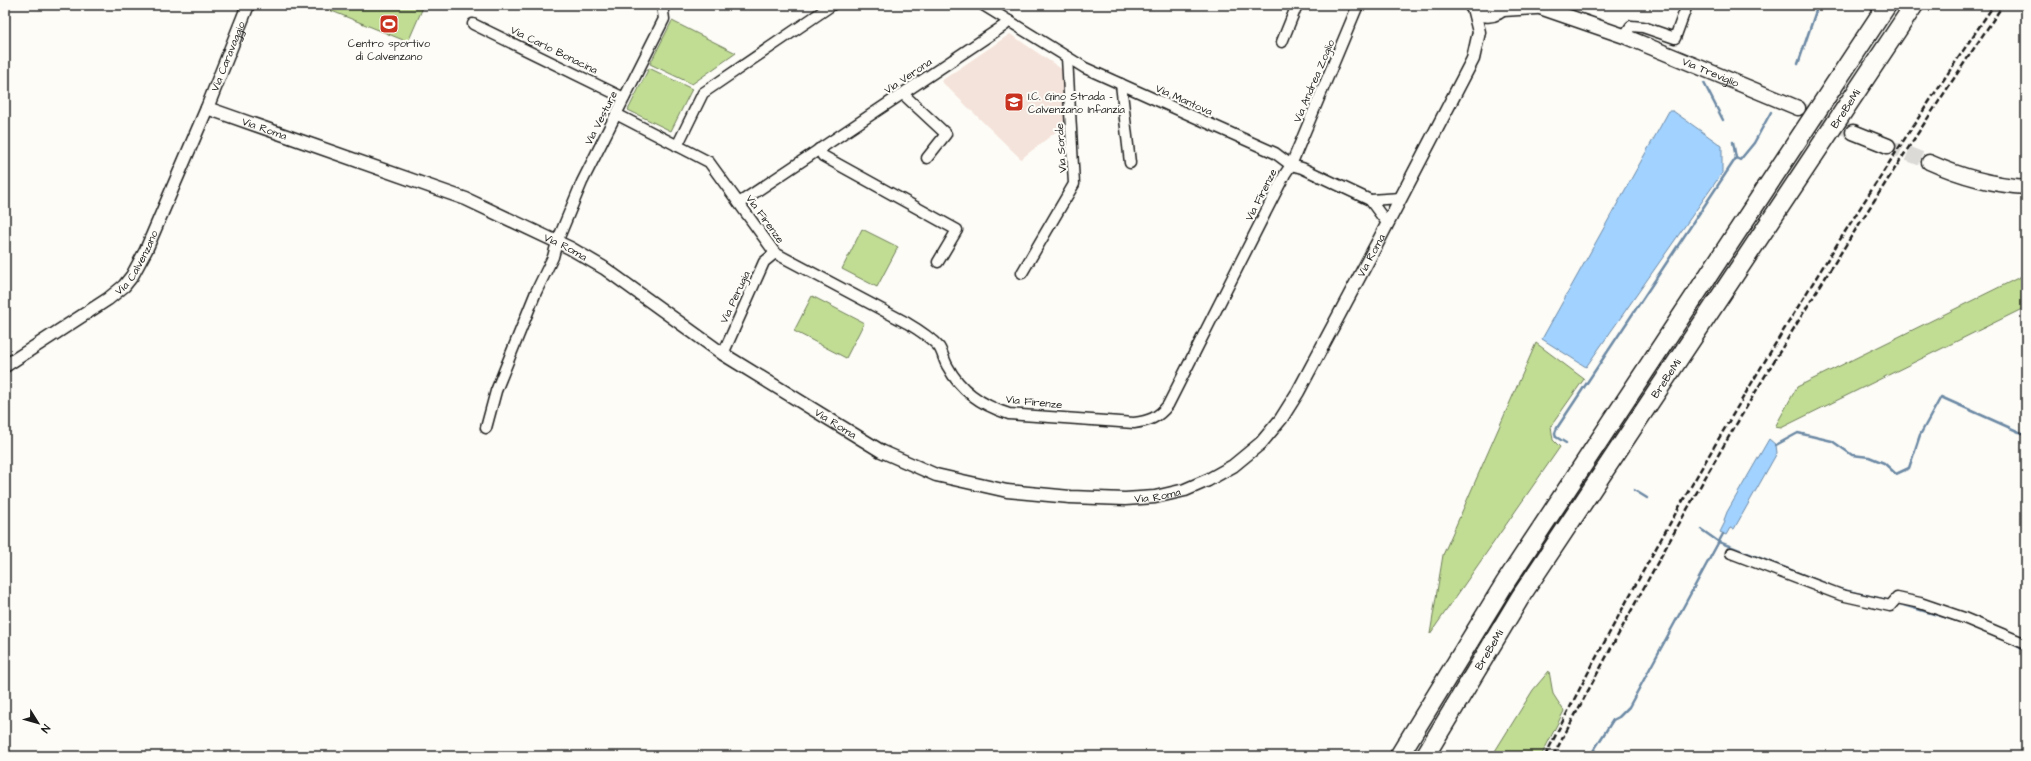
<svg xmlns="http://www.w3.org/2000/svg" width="2031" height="761" font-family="'Architects Daughter',sans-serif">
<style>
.built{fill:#f4e3da}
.green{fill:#c1dd94;stroke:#6e7c58}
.water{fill:#a2d2ff;stroke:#6c89a4}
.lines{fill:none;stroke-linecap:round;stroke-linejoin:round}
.stream{stroke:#6c89a4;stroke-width:2.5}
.secondary-tunnel{stroke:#dbdad6;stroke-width:14;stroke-dasharray:14 7;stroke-linecap:butt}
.minor-casing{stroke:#1c1c1c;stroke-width:13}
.tertiary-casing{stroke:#1c1c1c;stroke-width:15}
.secondary-casing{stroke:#1c1c1c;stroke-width:17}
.motorway-casing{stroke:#1c1c1c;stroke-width:21}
.minor{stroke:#fdfcf7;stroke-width:10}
.tertiary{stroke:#fdfcf7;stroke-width:12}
.secondary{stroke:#fdfcf7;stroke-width:14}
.motorway{stroke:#fdfcf7;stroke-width:18}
.rail{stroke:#1c1c1c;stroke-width:2.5;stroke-dasharray:6 3;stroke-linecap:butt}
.labels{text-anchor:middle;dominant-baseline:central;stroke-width:4;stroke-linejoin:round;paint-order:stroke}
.poi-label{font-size:11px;fill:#1c1c1c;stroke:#fdfcf7}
.street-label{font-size:11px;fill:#1c1c1c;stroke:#fdfcf7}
</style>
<rect width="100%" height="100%" fill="#fdfcf7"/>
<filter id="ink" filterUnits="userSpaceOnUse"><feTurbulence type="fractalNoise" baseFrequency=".025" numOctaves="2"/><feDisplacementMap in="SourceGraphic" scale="8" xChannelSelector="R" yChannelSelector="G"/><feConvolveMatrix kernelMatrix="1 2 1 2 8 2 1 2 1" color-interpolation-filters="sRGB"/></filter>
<g filter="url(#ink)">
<path class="built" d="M1010 34 1063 70 1066 124 1021 159 941 81Z"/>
<g class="green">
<path d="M317 5H424L408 42Z"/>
<path d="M672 21 736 53 692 84 650 64Z"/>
<path d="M649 68 692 89 671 131 628 110Z"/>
<path d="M862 229 898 247 877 287 842 269Z"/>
<path d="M2026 274V307L1781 428 1775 427 1797 387Z"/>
<path d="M812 296 864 323 846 358 794 331Z"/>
<path d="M1536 343 1584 379 1551 426 1553 440 1560 447 1430 634 1443 555Z"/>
<path d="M1549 671 1553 694 1564 711 1541 756H1492L1533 690Z"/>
</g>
<g class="water">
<path d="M1669 111H1673L1722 146V173L1586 367 1542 339Z"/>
<path d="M1769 439 1776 445 1777 453 1734 529 1730 528 1726 535 1720 532 1725 522 1724 520 1727 512Z"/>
</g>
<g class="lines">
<g class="stream">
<path d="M1798 64 1818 5"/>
<path d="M1704 83 1723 120"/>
<path d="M1736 158 1740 160 1754 143 1771 112"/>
<path d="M1566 443 1556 437 1555 433 1557 428 1736 158 1733 142"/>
<path d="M1776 445 1798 433 1832 441 1852 455 1869 457 1884 463 1896 474 1909 468 1920 435 1941 397 2026 435"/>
<path d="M1634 490 1647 498"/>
<path d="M1702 530 1719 542 1829 585"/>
<path d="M1839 589 1891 601"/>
<path d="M1900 604 1958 621"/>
<path d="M2013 644 2026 651"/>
<path d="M1590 756 1613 720 1619 717 1629 707 1723 534"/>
</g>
<g class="secondary-tunnel">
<path d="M1798 108 1853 132"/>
<path d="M1888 146 1929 162"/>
</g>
<defs>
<g id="minor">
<path d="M983 5 1085 68 1275 153 1291 165 1302 168 1370 200 1387 223"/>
<path d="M473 24 624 98"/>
<path d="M1624 36 1631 26 1643 27 1675 38 1687 5"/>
<path d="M1282 42 1297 5"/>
<path d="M1121 84 1130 163"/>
<path d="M903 94 946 134 927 158"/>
<path d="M616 114 709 162 775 253 907 323C919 330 930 337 939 347 943 353 944 361 948 367 961 392 984 406 1009 414L1134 423C1149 421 1158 418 1168 405L1285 174 1291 165 1358 5"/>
<path d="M677 146 703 93 832 5"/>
<path d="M819 149 823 156 957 230 938 262"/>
<path d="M1370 200 1401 198"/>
<path d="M739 203 1005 25 1009 21"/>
<path d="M1022 273 1074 184 1067 57"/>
<path d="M723 354 764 262 775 253"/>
<path d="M486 428 496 391 536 292 553 257 557 242 582 182 664 19 662 5"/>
<path d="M1731 553 1841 595 1890 606 1897 598 1920 603 1964 618 2026 644"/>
</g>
<g id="tertiary">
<path id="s1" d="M207 108 466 199 570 248 604 268 723 354 881 451 936 475 1007 491 1070 497 1125 499 1155 497 1185 490 1208 480 1233 466 1261 443 1281 419 1298 392 1380 238 1473 59 1479 32 1473 8"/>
<path id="s2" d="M5 366 108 299 124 286 132 276 146 250 207 108 248 5"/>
</g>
<g id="secondary">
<path d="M1471 5C1480 19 1496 17 1506 5"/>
<path id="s3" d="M1534 5 1624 36 1798 108"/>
<path d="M1503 9 1536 7"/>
<path d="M1853 132 1888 146"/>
<path d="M1929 162C1960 176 1992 185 2026 187"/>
</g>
<g id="motorway">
<path d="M1399 756 1505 583 1887 5"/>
<path id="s4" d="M1425 756 1521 596 1914 5"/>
</g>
</defs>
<use href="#minor" class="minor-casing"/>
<use href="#tertiary" class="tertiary-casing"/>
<use href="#secondary" class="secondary-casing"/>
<use href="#motorway" class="motorway-casing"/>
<use href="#minor" class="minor"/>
<use href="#tertiary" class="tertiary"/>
<use href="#secondary" class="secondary"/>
<use href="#motorway" class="motorway"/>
<g class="rail">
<path d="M1545 756C1677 496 1830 246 1994 5"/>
<path d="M1553 756C1615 641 1676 525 1743 413 1825 274 1913 139 2003 5"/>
</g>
</g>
</g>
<defs>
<symbol id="stadium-square" viewBox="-11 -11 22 22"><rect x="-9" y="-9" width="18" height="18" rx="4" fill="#c8321e" stroke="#fdfcf7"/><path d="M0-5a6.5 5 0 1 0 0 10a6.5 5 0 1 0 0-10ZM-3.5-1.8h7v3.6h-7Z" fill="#fff"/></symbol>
<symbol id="school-square" viewBox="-11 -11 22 22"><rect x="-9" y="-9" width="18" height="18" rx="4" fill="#c8321e" stroke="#fdfcf7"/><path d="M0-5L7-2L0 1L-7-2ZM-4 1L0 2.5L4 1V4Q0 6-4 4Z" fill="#fff"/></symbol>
</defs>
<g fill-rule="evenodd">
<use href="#stadium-square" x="378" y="13" width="22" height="22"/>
<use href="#school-square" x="1003" y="91" width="22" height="22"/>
</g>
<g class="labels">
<g class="poi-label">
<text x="389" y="43">Centro sportivo<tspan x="389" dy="13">di Calvenzano</tspan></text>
<text x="1028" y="96" text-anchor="start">I.C. Gino Strada -<tspan x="1028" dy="13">Calvenzano Infanzia</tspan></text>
</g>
<g class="street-label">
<text transform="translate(554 50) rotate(26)">Via Carlo Bonacina</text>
<text stroke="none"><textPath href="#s2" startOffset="396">Via Caravaggio</textPath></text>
<text stroke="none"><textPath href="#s3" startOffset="189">Via Treviglio</textPath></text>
<text transform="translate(908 76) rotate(-34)">Via Verona</text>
<text transform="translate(1314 81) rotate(-67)">Via Andrea Zoglio</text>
<text transform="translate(1184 100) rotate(24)">Via Mantova</text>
<text stroke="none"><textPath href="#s4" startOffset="772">BreBeMi</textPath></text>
<text transform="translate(601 118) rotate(-63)">Via Vesture</text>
<text stroke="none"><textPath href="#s1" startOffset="61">Via Roma</textPath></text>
<text transform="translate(1061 148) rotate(-94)">Via Sorde</text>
<text transform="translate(1261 195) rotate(-63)">Via Firenze</text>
<text transform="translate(765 219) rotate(54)">Via Firenze</text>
<text stroke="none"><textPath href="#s1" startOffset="385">Via Roma</textPath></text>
<text stroke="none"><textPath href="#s1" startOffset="1381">Via Roma</textPath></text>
<text stroke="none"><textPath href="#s2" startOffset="170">Via Calvenzano</textPath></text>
<text transform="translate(735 297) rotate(-65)">Via Perugia</text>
<text stroke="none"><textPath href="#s4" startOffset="448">BreBeMi</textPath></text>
<text transform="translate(1034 402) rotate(6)">Via Firenze</text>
<text stroke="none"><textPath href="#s1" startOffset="708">Via Roma</textPath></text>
<text stroke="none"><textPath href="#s1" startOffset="1045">Via Roma</textPath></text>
<text stroke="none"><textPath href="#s4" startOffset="124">BreBeMi</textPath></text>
</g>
</g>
<rect width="2031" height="761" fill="none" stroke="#fdfcf7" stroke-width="20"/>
<rect x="10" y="10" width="2011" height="741" fill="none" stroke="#1c1c1c" stroke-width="1.5" filter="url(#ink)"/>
<g transform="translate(38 723) rotate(127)" stroke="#fdfcf7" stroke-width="3" paint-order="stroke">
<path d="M0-3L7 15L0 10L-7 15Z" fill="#1c1c1c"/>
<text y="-6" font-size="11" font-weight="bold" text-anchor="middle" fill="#1c1c1c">N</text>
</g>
</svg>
